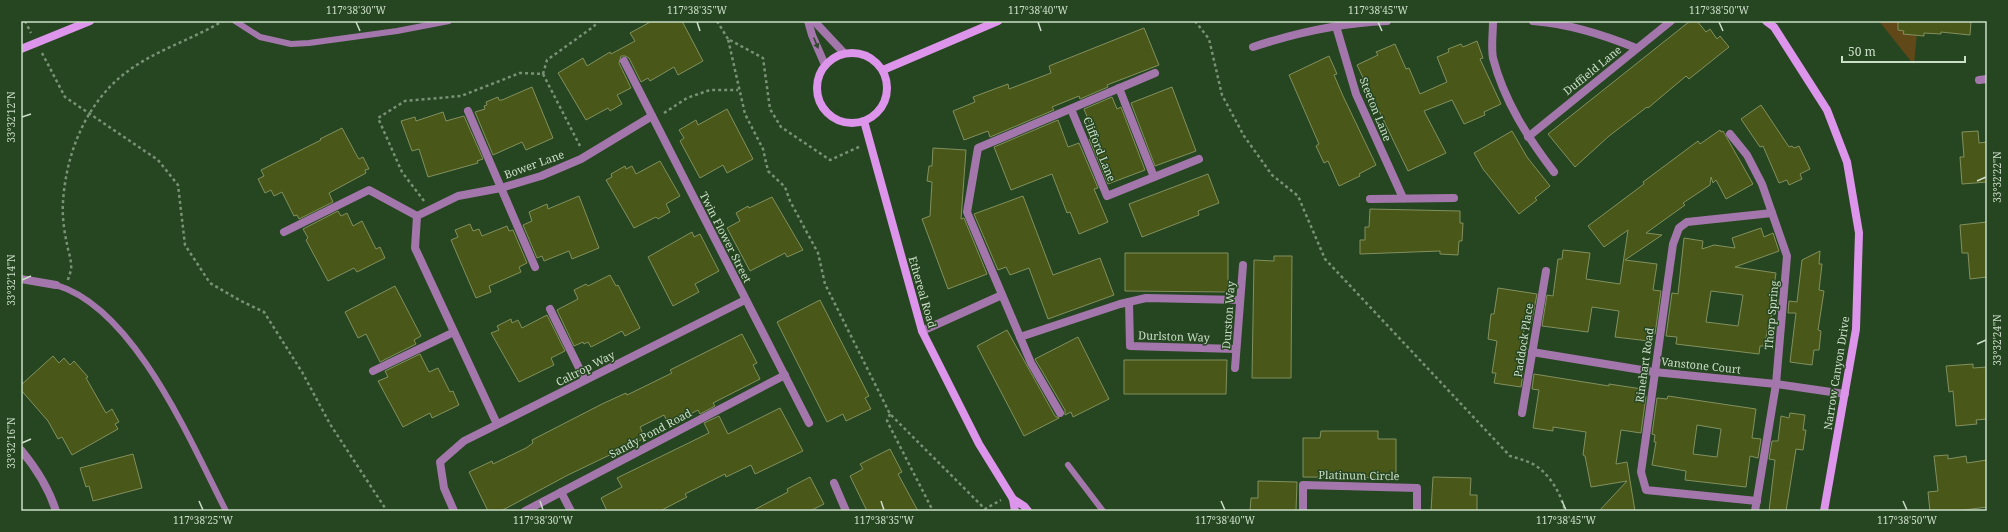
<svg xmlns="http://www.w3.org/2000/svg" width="2008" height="532" font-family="'Noto Serif',serif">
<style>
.green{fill:#614819}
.building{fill:#495719;stroke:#82905e;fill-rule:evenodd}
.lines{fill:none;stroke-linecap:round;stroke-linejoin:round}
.path{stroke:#799275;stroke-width:2.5;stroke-dasharray:3 3;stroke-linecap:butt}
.lane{stroke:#a377ab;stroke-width:6}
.street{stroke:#a377ab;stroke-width:8}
.secondary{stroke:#dc95ea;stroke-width:8}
.oneway{fill:#324b2f}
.ticks{fill:none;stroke:#cbdec8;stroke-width:1.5}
.labels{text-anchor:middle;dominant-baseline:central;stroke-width:3;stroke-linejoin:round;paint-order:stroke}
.street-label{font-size:11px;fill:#cbdec8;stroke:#264621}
.neatline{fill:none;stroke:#cbdec8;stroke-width:1.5}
.ticks-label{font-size:10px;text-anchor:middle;fill:#cbdec8}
</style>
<rect width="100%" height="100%" fill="#264621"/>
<path class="green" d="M1879 21H1918L1914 65Z"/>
<g class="building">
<path d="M652 21H682L703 61 678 75 674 67 650 81 648 78 641 82 629 58 625 56H621L619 63 631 88 617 95 622 104 610 111 608 108 586 120 558 73 583 58 587 66 610 52 611 54 635 41 630 33Z"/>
<path d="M1690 21H1697L1706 32 1710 29 1717 39 1720 36 1729 47 1689 79 1686 76 1648 108 1647 107 1609 136 1575 167 1548 134Z"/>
<path d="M1898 21H1971L1970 35 1941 32V34L1924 33V36L1903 34 1904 31 1898 30Z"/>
<path d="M1144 28 1159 65 1107 85 1108 87 1080 99 1079 96 1052 107 1054 110 990 137 988 131 964 140 953 111 975 102 973 97 1008 84 1009 89 1051 73 1049 66Z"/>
<path d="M1477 41 1483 58 1480 59 1501 104 1484 112 1485 115 1464 124 1452 100 1424 111 1446 153 1408 171 1357 65 1378 55 1376 52 1395 44 1406 69 1409 68 1420 94 1447 82 1437 57 1449 52 1448 49 1461 44 1463 47Z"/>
<path d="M1329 56 1337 74 1334 75 1343 96 1376 165 1359 174 1360 176 1339 186 1328 161 1324 163 1316 146 1319 144 1289 75Z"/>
<path d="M532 87 553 138 526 150 522 142 493 155 475 112 485 109 484 106 487 105 486 102 498 97 499 100H502Z"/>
<path d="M1172 87 1196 151 1155 166 1131 103Z"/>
<path d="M1112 97 1117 109 1121 107 1145 170 1108 184 1089 139 1095 137 1084 109Z"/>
<path d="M1761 105 1789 147 1792 146 1794 148 1799 146 1810 169 1800 174 1802 179 1789 185 1787 180 1779 183 1763 146 1760 147 1741 119Z"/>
<path d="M727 109 753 159 727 173 723 165 700 178 680 141 684 138 679 130 696 120 698 125Z"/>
<path d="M443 112 446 121 464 116 483 159 477 161 478 163 428 177 419 149 412 151 401 121 415 117 416 121Z"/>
<path d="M1058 120 1068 147 1079 143 1098 188 1094 189 1108 222 1079 234 1070 212 1067 213 1052 174 1011 190 994 147Z"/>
<path d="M342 128 357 156 359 159 363 157 369 169 365 170 366 173 329 193 333 202 299 219 297 215 294 216 282 192 274 196 271 190 265 193 258 179 264 176 261 170 321 140 320 139Z"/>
<path d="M1720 130 1721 132 1723 131 1753 184 1726 199 1716 180 1713 183 1711 177 1710 185 1683 203 1685 205 1646 233 1662 235 1625 260 1657 264 1653 290 1661 291 1655 334 1650 333 1649 341 1615 337 1619 311 1592 307 1588 332 1542 326 1547 295 1553 296 1558 259H1562L1563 250 1590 253 1586 279 1620 284 1628 230 1604 247 1588 226 1644 184 1643 182 1698 141 1700 144Z"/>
<path d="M1512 131 1527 157 1550 186 1535 198 1537 200 1519 214 1483 169 1474 153Z"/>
<path d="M1978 131 1979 143 1987 142V182L1962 184 1960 157H1964L1962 132Z"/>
<path d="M933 148 966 150 961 219 964 218 987 274 948 289 922 219 930 216 932 182 927 181 929 166H932Z"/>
<path d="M660 161 680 196 666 204 670 212 658 219 656 217 634 228 606 180 612 177 611 174 625 166 626 169 632 166 636 174Z"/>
<path d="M1208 174 1219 203 1198 211 1199 215 1142 237 1129 204Z"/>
<path d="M579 196 599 248 572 259 569 251 544 261 542 256 537 258 523 225 532 221 529 212 547 204 548 209Z"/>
<path d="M1023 196 1053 275 1100 258 1114 295 1048 319 1029 268 1010 275 1006 267 998 270 974 214Z"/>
<path d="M772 197 803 250 787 257 785 253 750 271 727 228 740 221 736 213 748 206 749 208Z"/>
<path d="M1370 209 1460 211V223H1463L1462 241H1459L1458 255 1440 254V251L1360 254V240H1365V227H1369Z"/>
<path d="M338 211 341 216 347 213 353 226 362 221 376 249 380 247 385 258 357 272 354 268 328 281 306 240 308 238 303 229Z"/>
<path d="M1987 222V277L1970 279 1968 253H1962L1960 225Z"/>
<path d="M470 224 473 231 479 229 482 236 507 226 509 231 513 230 527 263 519 267 521 272 489 286 491 292 476 298 451 240 458 237 455 230Z"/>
<path d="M1761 228 1764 237 1773 233 1779 251 1735 267 1776 273 1772 299H1778L1777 312H1772L1770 325H1768L1765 346H1760L1759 354 1676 344 1677 337 1666 336 1672 293 1678 294 1684 238 1703 241 1702 249 1714 245 1735 248 1732 238ZM1711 291 1743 295 1738 326 1706 322Z"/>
<path d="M692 232 694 237 700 234 719 271 695 284 699 292 673 306 648 257Z"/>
<path d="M1820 251 1819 264H1822L1819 290 1824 291 1818 330 1821 331 1819 350H1814L1812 365 1790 362 1796 313H1788L1789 301 1797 302 1802 260Z"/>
<path d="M1125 253H1228V292L1125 291Z"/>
<path d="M1274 256H1292L1291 378H1252L1254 260 1274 261Z"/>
<path d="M610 275 616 286 618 285 640 328 625 336 622 331 591 347 588 342 584 344 583 342 574 346 557 310 578 299 574 290 586 284 588 286Z"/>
<path d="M395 286 421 336 414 340 416 344 380 362 366 334 358 338 345 312Z"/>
<path d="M1498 288 1537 294 1531 324 1525 323 1520 357H1522L1519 372 1523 373 1521 387 1494 383 1496 373H1492L1497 341 1488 339 1491 314H1494Z"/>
<path d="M820 300 869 396 865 398 871 409 846 421 843 414 827 422 777 322Z"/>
<path d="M547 315 565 351 551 358 554 365 519 382 491 333 499 330 497 326 511 319 512 323 518 320 522 328Z"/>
<path d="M1007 330 1055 416 1059 418 1024 436 977 346Z"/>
<path d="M742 334 757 363 753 365 760 379 713 403 715 406 700 414 698 410 669 425 664 415 640 427 645 438 568 475 501 511H488L469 472 492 461 493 464 526 448 533 443 532 440 602 404 626 393 627 395 672 373 670 370Z"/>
<path d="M1078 337 1109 399 1073 417 1071 412 1065 415V410L1035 359Z"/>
<path d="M420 354 429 372 438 368 450 392 453 391 459 405 432 418 430 413 403 427 378 381 388 377 385 371Z"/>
<path d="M53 356 59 363 64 358 70 365 74 361 88 377 86 378 106 413 112 409 119 422 115 424 118 429 72 455 62 437 58 439 48 421 21 390V385Z"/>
<path d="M1124 360H1227L1226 394H1124Z"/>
<path d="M1973 364V368L1987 367V419L1976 420 1977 424 1956 426 1953 391 1949 392 1946 366Z"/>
<path d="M1534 374 1609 386V384L1642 389 1641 396H1646L1641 433 1621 430 1616 464 1627 462 1635 511H1599L1627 481 1591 487 1585 456 1583 455 1586 432 1553 427V431L1533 428 1539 390 1532 389Z"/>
<path d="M1668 396 1756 409 1752 438 1761 439 1758 458 1750 456 1746 487 1685 480 1686 471 1652 465 1656 442H1654L1655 435 1652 434 1657 398 1667 399ZM1697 425 1721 429 1717 457 1693 454Z"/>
<path d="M780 408 803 451 755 474 751 465 726 477 725 474 685 494 687 497 660 511H607L601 498 622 487 617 478 709 433 704 423 719 416 728 434Z"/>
<path d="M1790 413 1805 415 1803 430H1806L1803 450 1796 449 1786 511H1769L1775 460 1769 459 1772 441H1778L1781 416 1789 418Z"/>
<path d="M1321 431H1378V439H1396V478L1303 477V438H1320Z"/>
<path d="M890 449 902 472 898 474 918 511H867L850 476 863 469 860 464Z"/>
<path d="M133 454 142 488 93 501 89 486 86 487 80 468Z"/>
<path d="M1948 455V459L1966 456 1967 463 1987 460V507L1957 511H1930L1928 492 1938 491 1934 456Z"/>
<path d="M810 477 824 504 810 511H752L788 492 787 489Z"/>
<path d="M1433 477 1471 478 1470 495H1477V511H1431Z"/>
<path d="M1258 481 1297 482 1296 511H1250L1251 498H1258Z"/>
</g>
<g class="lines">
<g class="path">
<path d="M25 21 31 33"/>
<path d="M717 21 728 39"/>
<path d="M1195 21 1209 39 1222 95 1244 136 1272 175 1298 196 1325 259 1510 456C1517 458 1524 460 1531 463 1548 471 1561 493 1565 511"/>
<path d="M42 53 65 97 158 160 178 185 185 245 210 283 241 301 264 312 302 372 330 424 387 511"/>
<path d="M543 74 547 60 593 27 599 21"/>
<path d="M664 113 687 98 710 90H738"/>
<path d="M859 147 830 160 781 127 770 109 763 58 728 39 745 114 763 149 768 171 785 187 790 201 818 253 825 284 890 414 985 509 1001 500"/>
<path d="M424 201 402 172 378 118 405 101 461 96 520 73 543 74 580 146"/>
<path d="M68 280C69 275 72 270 71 265 71 258 68 251 67 244 64 231 62 215 63 202 66 154 85 105 124 74 153 51 191 40 223 21"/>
<path d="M890 414 887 421 933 511"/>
</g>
<g class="lane">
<path d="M235 21 260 37 291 44 309 43 397 31 449 21"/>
<path d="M56 285C135 308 191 443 226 511"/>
<path d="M1068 465 1103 511"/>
</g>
<g class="street">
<path d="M808 21 812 35 825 65"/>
<path d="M814 21 844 53"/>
<path d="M1493 21C1493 33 1491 47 1493 58 1504 101 1528 138 1554 172"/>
<path d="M1533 21C1570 24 1602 34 1636 48"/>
<path d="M1336 26 1356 94 1403 198"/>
<path d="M1253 47C1298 32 1340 23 1387 21"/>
<path d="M624 61 809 423"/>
<path d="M1979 80 1987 79"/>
<path d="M1119 88 1154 177"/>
<path d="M1071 109 1107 196 1199 159"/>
<path d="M468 111 535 267"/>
<path d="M1730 134 1747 155 1762 184 1787 256 1776 384 1755 511"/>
<path d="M1528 137 1671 21"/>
<path d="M1370 199 1454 198"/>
<path d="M284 232 369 190 417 216"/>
<path d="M21 279 56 285"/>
<path d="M1129 302 1130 346 1236 349"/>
<path d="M550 309 585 380"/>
<path d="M922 331 1002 295"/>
<path d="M1020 337 1120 304 1146 298 1240 300"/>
<path d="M1532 352 1654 372 1776 384 1845 394"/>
<path d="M1235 368 1243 265"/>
<path d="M373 371 454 332"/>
<path d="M1060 413 1031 363 967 212 978 148 1155 73"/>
<path d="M1522 413 1546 271"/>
<path d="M497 424 415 248 417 216 458 196 501 188 541 176 581 159 652 116"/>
<path d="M21 450C36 468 49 489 56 511"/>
<path d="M834 483 846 511"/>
<path d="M561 492 571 511"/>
<path d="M1757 501 1646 490 1641 472 1673 244 1679 228 1687 222 1772 213"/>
<path d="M454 511 444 488 440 462 464 441 745 300"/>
<path d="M525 511 785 375"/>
<path d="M1303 511V485L1417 488V511"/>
</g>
<g class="secondary">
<path d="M1766 21 1774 27 1827 110 1847 162 1859 233 1856 329 1824 511"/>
<path d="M21 49 90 21"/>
<circle cx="852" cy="88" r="35"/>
<path d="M883 70 998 21"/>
<path d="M864 121 922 331 979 444 1013 499 1015 511"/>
<path d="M1013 499 1024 506 1028 511"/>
</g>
</g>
<defs><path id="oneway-solid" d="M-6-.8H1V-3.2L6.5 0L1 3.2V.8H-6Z"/></defs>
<use class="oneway" href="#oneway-solid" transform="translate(816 43) rotate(67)"/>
<path class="ticks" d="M356 22 360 31M697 22 700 31M1038 22 1041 31M1378 22 1382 31M1719 22 1723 31M22 117 31 114M1977 181 1986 177M22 280 31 276M1977 344 1986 340M22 443 31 439M199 501 203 510M540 501 543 510M881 501 884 510M1221 501 1225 510M1562 501 1566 510M1903 501 1907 510"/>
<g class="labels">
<g class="street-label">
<text transform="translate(1592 70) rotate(-39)">Duffield Lane</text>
<text transform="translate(1376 109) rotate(68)">Steeton Lane</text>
<text transform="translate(1100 149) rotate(68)">Clifford Lane</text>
<text transform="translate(534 164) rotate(-20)">Bower Lane</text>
<text transform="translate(726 237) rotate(63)">Twin Flower Street</text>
<text transform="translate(923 292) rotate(74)">Ethereal Road</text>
<text transform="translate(1228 315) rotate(-86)">Durston Way</text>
<text transform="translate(1771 315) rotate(-85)">Thorp Spring</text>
<text transform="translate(1174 336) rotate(2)">Durlston Way</text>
<text transform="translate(1523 340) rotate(-81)">Paddock Place</text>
<text transform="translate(1644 365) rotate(-82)">Rinehart Road</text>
<text transform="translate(1701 365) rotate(6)">Vanstone Court</text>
<text transform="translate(585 368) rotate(-27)">Caltrop Way</text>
<text transform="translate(1836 373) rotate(-81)">Narrow Canyon Drive</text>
<text transform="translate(650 433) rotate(-28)">Sandy Pond Road</text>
<text transform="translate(1359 475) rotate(1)">Platinum Circle</text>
</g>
</g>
<rect width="2008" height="532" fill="none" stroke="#264621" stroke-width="44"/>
<path d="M1842 56v6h123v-6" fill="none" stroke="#cbdec8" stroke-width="2"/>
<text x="1848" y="56" font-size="12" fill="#cbdec8" stroke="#264621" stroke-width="3" paint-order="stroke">50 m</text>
<rect x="22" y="22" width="1964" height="488" class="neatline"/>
<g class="ticks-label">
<text x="356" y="14">117°38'30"W</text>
<text x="697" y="14">117°38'35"W</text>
<text x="1038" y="14">117°38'40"W</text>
<text x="1378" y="14">117°38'45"W</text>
<text x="1719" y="14">117°38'50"W</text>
<text transform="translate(11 117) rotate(-90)" y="4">33°32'12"N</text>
<text transform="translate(1997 177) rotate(-90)" y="4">33°32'22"N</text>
<text transform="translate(11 280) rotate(-90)" y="4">33°32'14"N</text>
<text transform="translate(1997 340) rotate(-90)" y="4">33°32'24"N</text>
<text transform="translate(11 443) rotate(-90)" y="4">33°32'16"N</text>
<text x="203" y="524">117°38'25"W</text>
<text x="543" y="524">117°38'30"W</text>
<text x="884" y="524">117°38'35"W</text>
<text x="1225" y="524">117°38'40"W</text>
<text x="1566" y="524">117°38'45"W</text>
<text x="1907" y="524">117°38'50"W</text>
</g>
</svg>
